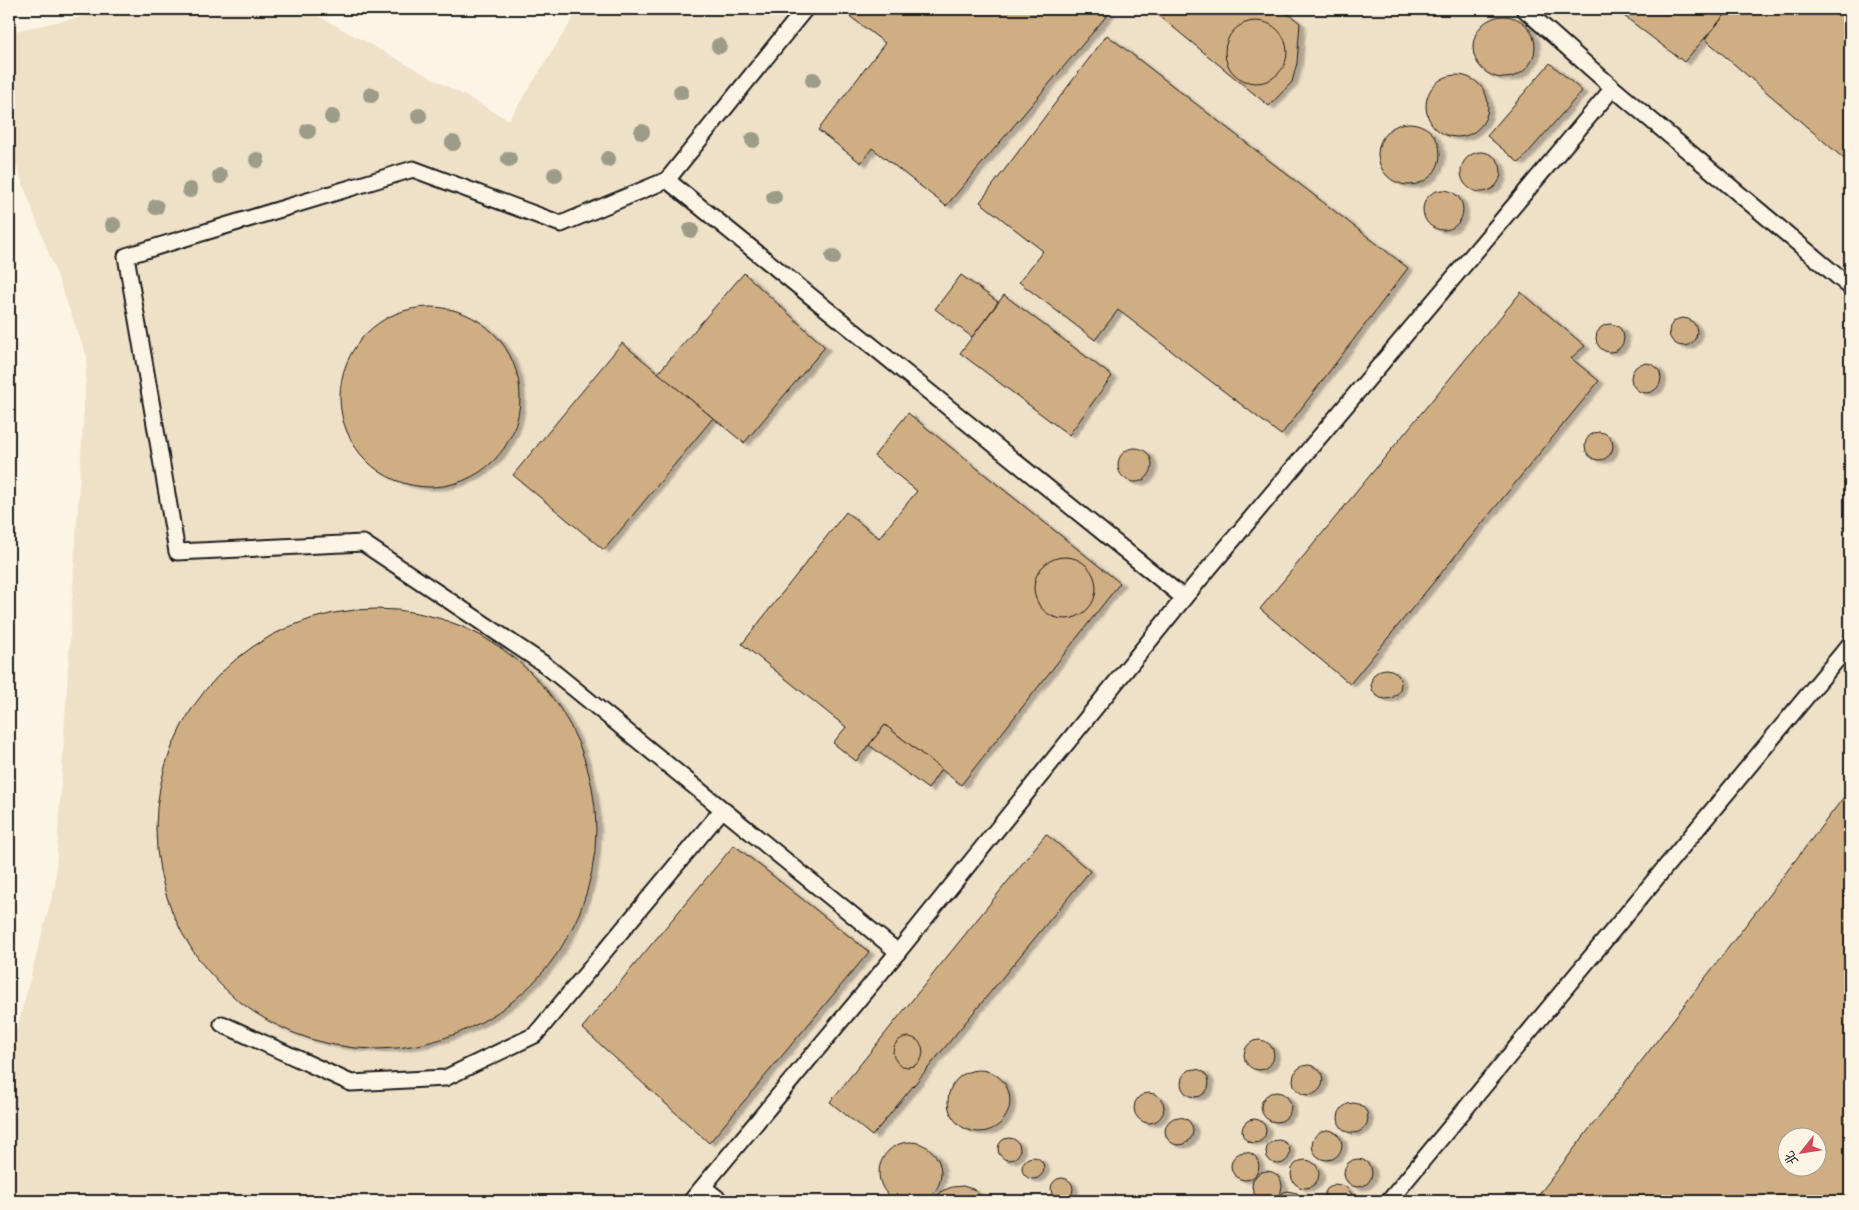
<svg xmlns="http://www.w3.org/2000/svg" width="1859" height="1210" font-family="Sriracha,'LXGW WenKai TC',sans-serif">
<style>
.built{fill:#efe0c8;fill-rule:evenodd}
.building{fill:#d0ae83;stroke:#1c1c1c;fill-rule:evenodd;filter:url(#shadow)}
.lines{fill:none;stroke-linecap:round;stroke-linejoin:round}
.lane-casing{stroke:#1c1c1c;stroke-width:19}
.lane{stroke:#fcf5e5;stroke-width:15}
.tree{fill:#9d9c89}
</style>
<defs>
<filter id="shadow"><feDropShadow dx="5.5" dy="3" stdDeviation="1" flood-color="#0004"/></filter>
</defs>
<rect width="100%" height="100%" fill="#fcf5e5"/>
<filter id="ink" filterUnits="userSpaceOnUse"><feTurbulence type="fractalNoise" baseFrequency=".02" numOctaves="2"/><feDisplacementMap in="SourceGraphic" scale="10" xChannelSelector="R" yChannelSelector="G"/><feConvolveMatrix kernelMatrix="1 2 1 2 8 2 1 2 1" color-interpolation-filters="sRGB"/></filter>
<g filter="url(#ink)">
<path class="built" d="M119 9H305L509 120 579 9H1850V1201H9V1058L55 885 87 357 9 146V32ZM1786 1138H1816V1168H1786Z"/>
<g class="building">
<path d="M845 9H1103L1109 13 946 206 872 148 861 163 818 130 885 43 843 11Z"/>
<path d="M1151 9H1282L1300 23 1297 63 1292 82 1269 106Z"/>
<path d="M1615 9H1730L1684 62Z"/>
<path d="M1730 9H1850V164L1705 39Z"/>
<circle cx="1504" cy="47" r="31"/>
<circle cx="1256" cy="52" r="31"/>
<path d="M1107 35 1408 268 1281 435 1118 310 1095 340 1019 282 1043 251 980 202Z"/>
<path d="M1550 63 1582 91 1519 163 1487 136Z"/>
<circle cx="1457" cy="106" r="31"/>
<circle cx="1409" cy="154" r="31"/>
<circle cx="1481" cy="172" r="20"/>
<circle cx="1443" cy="210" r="20"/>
<path d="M744 273 825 347 744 443 658 373Z"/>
<path d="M961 275 998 302 972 337 935 309Z"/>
<path d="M1521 292 1585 346 1571 358 1599 381 1350 684 1260 609Z"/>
<path d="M1004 295 1112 376 1069 435 960 353Z"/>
<circle cx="430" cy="397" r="90"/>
<circle cx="1683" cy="332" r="14"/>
<circle cx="1610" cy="338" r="14"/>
<path d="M622 343 713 418 604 550 513 475Z"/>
<circle cx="1646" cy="378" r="15"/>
<path d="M908 413 1120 583 961 785 885 725 856 761 833 743 846 727 742 644 846 512 879 538 917 491 874 456Z"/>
<circle cx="1599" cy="446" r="14"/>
<circle cx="1135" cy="465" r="17"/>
<circle cx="1065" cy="588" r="31"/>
<circle cx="376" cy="829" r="220"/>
<circle cx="1386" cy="684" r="15"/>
<path d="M885 725 941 769 928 789 869 745Z"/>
<path d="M1850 789V1201H1534ZM1786 1138H1816V1168H1786Z"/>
<path d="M1046 834 1090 871 872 1136 830 1102Z"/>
<path d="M734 845 869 952 709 1143 582 1028Z"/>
<circle cx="908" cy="1052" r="15"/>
<circle cx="1259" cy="1055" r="15"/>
<circle cx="1308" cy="1080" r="15"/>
<circle cx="1195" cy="1083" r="14"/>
<circle cx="979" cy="1101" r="31"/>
<circle cx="1276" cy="1107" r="15"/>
<circle cx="1149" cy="1108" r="15"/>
<circle cx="1353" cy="1118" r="15"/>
<circle cx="1179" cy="1131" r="14"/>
<circle cx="1254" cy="1131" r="12"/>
<circle cx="1327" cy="1145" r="15"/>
<circle cx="1009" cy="1149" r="11"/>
<circle cx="1278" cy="1152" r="12"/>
<circle cx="910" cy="1173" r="31"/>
<circle cx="1245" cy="1166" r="14"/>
<circle cx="1033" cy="1168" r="11"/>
<circle cx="1358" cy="1173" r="14"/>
<circle cx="1305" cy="1174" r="14"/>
<circle cx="1267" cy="1186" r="15"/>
<circle cx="1062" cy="1189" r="11"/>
<path d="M1335 1184 1345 1186 1352 1194V1201H1324V1194L1327 1189Z"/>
<path d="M963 1186 973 1189 986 1201H933L942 1191 952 1187Z"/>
<path d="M1287 1191 1297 1193 1304 1201H1276L1282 1193Z"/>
</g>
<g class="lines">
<defs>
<g id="lane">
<path d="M805 9 667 180 1184 598"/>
<path d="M1524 9 1613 88 1850 287"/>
<path d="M667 180 561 224 413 169 126 256 177 552 363 543 544 664 898 952"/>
<path d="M222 1024 351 1083 445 1078 535 1035 722 810"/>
<path d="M703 1187 721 1201"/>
<path d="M691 1201 898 952 1184 598 1613 88"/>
<path d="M1389 1201 1850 644"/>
</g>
</defs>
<use href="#lane" class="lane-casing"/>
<use href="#lane" class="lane"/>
</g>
<g class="tree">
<circle cx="719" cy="46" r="8"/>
<circle cx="813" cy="80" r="8"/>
<circle cx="681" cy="92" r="8"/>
<circle cx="371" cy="95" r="8"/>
<circle cx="419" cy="116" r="8"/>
<circle cx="332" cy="117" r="8"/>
<circle cx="308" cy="131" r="8"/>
<circle cx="642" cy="132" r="8"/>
<circle cx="753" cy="140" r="8"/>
<circle cx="453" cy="143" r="8"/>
<circle cx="509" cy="159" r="8"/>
<circle cx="608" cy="159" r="8"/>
<circle cx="257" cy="160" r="8"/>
<circle cx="555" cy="175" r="8"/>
<circle cx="220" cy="176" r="8"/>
<circle cx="190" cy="190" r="8"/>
<circle cx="774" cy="197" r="8"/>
<circle cx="156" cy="207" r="8"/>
<circle cx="113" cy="225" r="8"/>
<circle cx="691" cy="230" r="8"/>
<circle cx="833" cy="257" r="8"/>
</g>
</g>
<rect width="1859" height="1210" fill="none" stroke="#fcf5e5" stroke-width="30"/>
<rect x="15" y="15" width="1829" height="1180" fill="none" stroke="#1c1c1c" stroke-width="2" filter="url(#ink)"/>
<g transform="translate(1802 1152) rotate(240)"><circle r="24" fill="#fcf5e5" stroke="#a29e95"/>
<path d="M0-4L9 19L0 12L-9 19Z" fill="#d1495b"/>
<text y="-8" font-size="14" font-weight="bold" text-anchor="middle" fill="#1c1c1c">北</text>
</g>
</svg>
